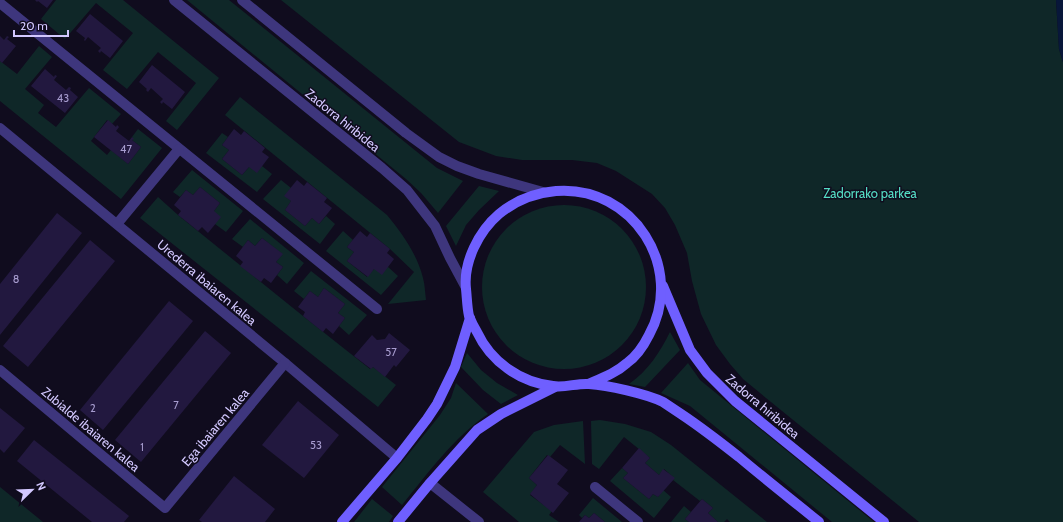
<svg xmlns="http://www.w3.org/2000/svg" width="1063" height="522" font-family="Cabin,sans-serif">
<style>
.green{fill:#0f2728}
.water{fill:#08173a}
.building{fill:#22183f}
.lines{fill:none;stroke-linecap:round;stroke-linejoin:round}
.minor{stroke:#3e367d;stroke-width:10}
.tertiary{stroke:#3e367d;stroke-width:10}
.secondary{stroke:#6f5fff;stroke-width:10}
.labels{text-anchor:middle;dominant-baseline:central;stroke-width:3;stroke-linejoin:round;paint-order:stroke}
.number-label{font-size:11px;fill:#a79ccf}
.street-label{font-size:13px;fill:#d3c8ff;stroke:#100c1e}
.park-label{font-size:13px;fill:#55dec6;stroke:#100c1e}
</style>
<rect width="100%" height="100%" fill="#100c1e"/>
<g class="green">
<path d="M56 0H123L219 78 177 130 166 121 196 83 158 52 127 89 103 70 133 33 96 3 65 39 41 19Z"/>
<path d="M187 0H229L437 168 463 181 438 213 421 193 406 179Z"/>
<path d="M281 0H1056L1059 49 1063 62V522H919L766 398 743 379 730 364 716 345 701 314 692 281 687 253 675 225 665 208 652 194 616 171 597 163 572 160H522L496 156 459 142Z"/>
<path d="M39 46 52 57 25 89 44 105 38 113 56 127 89 88 121 114 112 124 107 120 91 141 107 155 111 150 128 164 141 147 132 140 133 139 132 137 138 129 162 148 121 199 0 101V61L17 74Z"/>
<path d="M240 97 387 215C402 233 417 254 423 278 425 285 425 293 426 300L388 304 414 272 390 249 225 115Z"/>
<path d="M222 133 228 137 222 145 229 150 222 159 242 175 249 167 262 166 272 174 257 192 206 153Z"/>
<path d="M192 170 243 211 226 232 215 224 214 211 220 203 200 187 193 195 186 190 180 197 173 192Z"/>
<path d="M281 180 291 188 285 196 291 201 285 210 305 226 312 218 319 224 326 216 335 224 320 244 263 199Z"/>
<path d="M479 186 499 191 479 210 466 225 456 246 446 226Z"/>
<path d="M158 197 178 215 303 316 370 369 373 367 396 385 378 407 140 218Z"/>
<circle cx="564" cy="287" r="82"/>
<path d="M250 219 304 263 287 284 277 275 283 267 276 262 282 254 262 238 255 246 248 240 243 247 232 239Z"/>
<path d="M343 231 353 240 347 247 354 252 347 261 367 277 374 269 388 267 398 276 381 295 326 251Z"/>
<path d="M311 271 367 315 349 335 339 326 345 318 338 313 345 304 324 288 318 297 310 291 304 299 294 291Z"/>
<path d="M670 332 680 350 645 387 629 384C648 371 660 352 670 332Z"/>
<path d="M467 353 481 370 497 383 518 395 501 404 483 390 461 367Z"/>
<path d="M688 363 700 380 874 522H832L690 406 661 393Z"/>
<path d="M456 383 488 414C453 438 429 472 402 505L382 487 440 415 451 398Z"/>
<path d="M600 420 625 424 651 432 671 445 767 522H730L727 519 724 522H718L708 513 713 508 702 499 700 501 673 480 674 478 664 469 659 475 645 463 650 458 624 437 599 469 592 464 591 421Z"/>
<path d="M583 421 585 464 560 445 550 457 547 455 529 478 537 485 530 495 552 511 549 515 559 522H519L483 492 534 432 554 425Z"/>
<path d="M622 468 628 473 623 478 649 499 653 494 658 497 663 490 671 497 654 518 610 481Z"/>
<path d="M0 487 43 522H0Z"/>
<path d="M593 498 622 522H605L594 513 589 518 585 515 582 518 579 515Z"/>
<path d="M372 499 393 516 389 522H354Z"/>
<path d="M684 506 691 512 685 519 689 522H671Z"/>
</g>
<path class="water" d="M1056 0H1063V62L1059 49Z"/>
<g class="building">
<path d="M35 0H53L47 8 38 1 37 2Z"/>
<path d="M90 14 123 41 110 58 101 51 100 53 98 51 101 48 95 43 88 37 85 41 84 40 85 38 76 31Z"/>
<path d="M0 36 4 40 7 36 9 37 7 39 16 46 2 63 0 61Z"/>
<path d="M152 65 185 92 172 109 163 102 162 104 160 102 163 99 151 88 148 92 146 90 147 89 139 82Z"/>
<path d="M45 69 54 77 55 75 57 76 54 80 66 90 69 87 71 88 70 90 78 97 65 113 31 86Z"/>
<path d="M108 120 116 127 117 125 119 127 116 131 129 141 132 137 134 139 132 140 141 147 128 164 94 137Z"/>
<path d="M234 129 241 135 244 131 265 148 262 152 269 157 257 173 249 167 242 175 222 159 229 150 222 145Z"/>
<path d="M297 180 304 186 307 182 327 198 324 202 332 208 319 224 312 218 305 226 285 210 291 201 284 196Z"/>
<path d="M200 187 220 203 214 211 221 217 208 233 202 227 198 231 187 222 178 215 181 211 174 205 186 190 193 195Z"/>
<path d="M57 213 82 233 0 335V284Z"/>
<path d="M360 231 367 237 370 233 390 249 387 253 394 259 382 275 374 269 368 277 347 261 354 252 347 247Z"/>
<path d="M262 238 283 254 276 262 283 267 271 283 264 278 261 282 240 266 243 262 236 256 248 240 255 246Z"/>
<path d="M90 240 115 261 28 367 3 346Z"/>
<path d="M324 288 345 304 338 313 345 318 333 334 326 328 323 332 303 316 305 312 298 307 310 291 318 297Z"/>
<path d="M169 301 193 321 103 430 80 410Z"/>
<path d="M205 331 231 353 141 462 115 440Z"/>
<path d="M389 333 410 350 396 367 394 365 385 377 373 367 371 369 354 356 372 335 377 340 385 339Z"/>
<path d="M298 401 339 435 304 478 262 445Z"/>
<path d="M0 408 25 428 4 453 0 449Z"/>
<path d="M34 440 129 516 124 522H92L17 461Z"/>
<path d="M639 448 650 458 645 463 659 475 663 469 675 478 658 497 653 494 649 499 623 478 628 473 622 468Z"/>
<path d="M548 455 568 470 557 484 569 493 553 513 530 494 537 485 529 478Z"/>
<path d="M234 476 275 509 265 522H202L199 520Z"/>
<path d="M702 499 713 508 708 513 718 522H689L685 519Z"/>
<path d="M594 513 605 522H579L585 515 589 518Z"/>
</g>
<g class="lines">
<g class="minor">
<path d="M0 3 377 309"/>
<path d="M0 128 285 363 397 458"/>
<path d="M117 224 179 149"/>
<path d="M0 370 165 508 285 363"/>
<path d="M430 483 479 522"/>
<path d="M595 487 638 522"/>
</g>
<g class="tertiary">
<path d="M174 0 382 168 407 190 435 226 450 258 465 286"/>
<path d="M242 0 406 133 439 157 457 166 479 174 543 192"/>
</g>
<g class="secondary">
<path d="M663 286 690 350 707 373 735 401 884 522"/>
<path d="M588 384C602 378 616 373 627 363 637 356 644 345 649 335 686 268 633 185 556 191 534 193 516 200 499 214 479 231 463 262 466 289 467 298 467 307 469 316 471 321 474 327 477 332 491 362 520 382 553 386 565 388 577 383 589 384 607 385 647 394 663 402 669 406 675 410 681 414 702 428 720 442 739 457 765 479 792 500 819 522"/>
<path d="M342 522 397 458 427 419 437 404 455 367 470 318"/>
<path d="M398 522 430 483 477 430 501 414 555 387"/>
</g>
</g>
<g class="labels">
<g class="number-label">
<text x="63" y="98">43</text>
<text x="126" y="149">47</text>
<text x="16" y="279">8</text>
<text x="391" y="352">57</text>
<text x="176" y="405">7</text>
<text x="93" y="408">2</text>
<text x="316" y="445">53</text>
<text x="142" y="447">1</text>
</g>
<g class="street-label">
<text transform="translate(343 120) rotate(39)">Zadorra hiribidea</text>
<text transform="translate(207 282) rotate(40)">Urederra ibaiaren kalea</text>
<text transform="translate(763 406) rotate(40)">Zadorra hiribidea</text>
<text transform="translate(215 427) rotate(-50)">Ega ibaiaren kalea</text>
<text transform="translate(91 429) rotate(40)">Zubialde ibaiaren kalea</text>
</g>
<g class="park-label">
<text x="870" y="193">Zadorrako parkea</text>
</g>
</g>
<g transform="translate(32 490) rotate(67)" stroke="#100c1e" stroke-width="3" paint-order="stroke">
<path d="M0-3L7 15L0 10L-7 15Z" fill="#d3c8ff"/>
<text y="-6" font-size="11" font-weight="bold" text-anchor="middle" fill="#d3c8ff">N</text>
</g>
<path d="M14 30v6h54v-6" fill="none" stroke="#d3c8ff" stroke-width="2"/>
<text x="20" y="30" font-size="12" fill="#d3c8ff" stroke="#100c1e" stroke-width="3" paint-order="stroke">20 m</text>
</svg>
